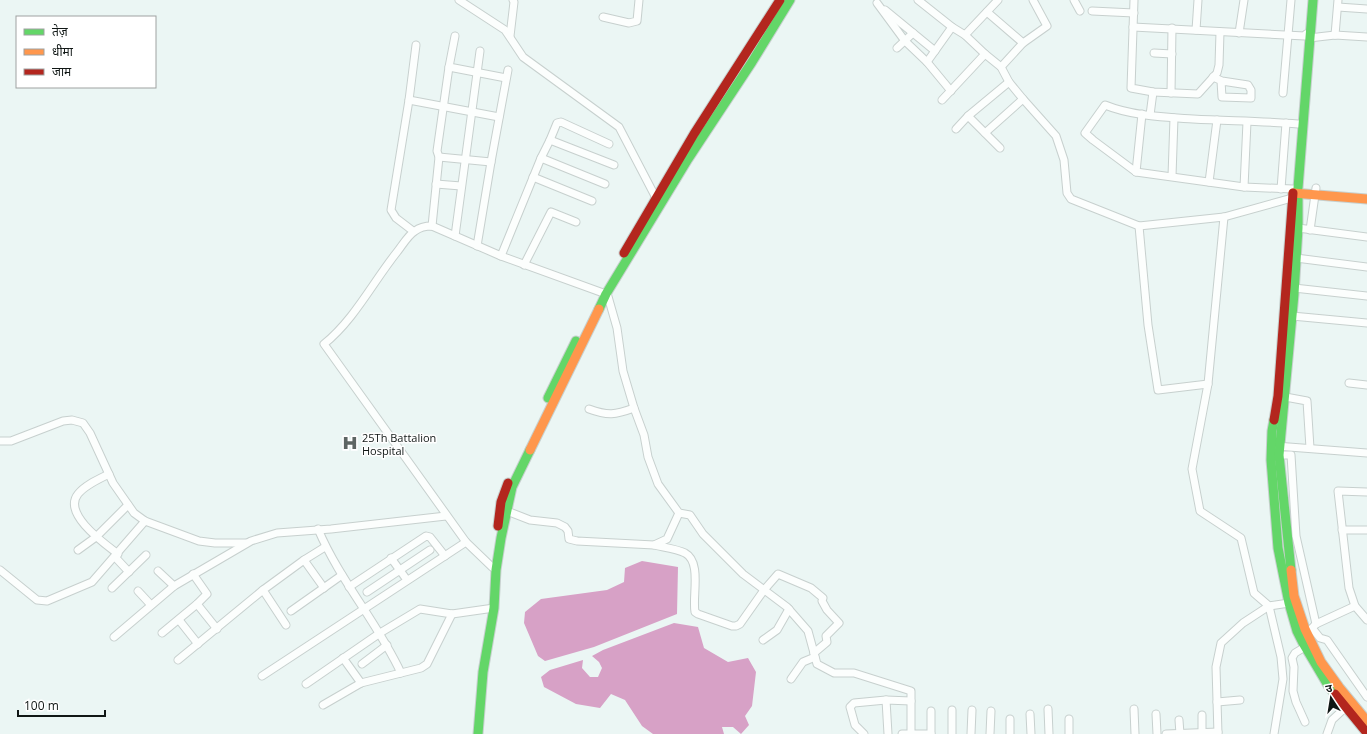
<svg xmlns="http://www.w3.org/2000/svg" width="1367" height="734" font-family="'Open Sans','Noto Sans Devanagari',sans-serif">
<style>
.water{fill:#d7a1c6}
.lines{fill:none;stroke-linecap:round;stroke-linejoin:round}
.street-casing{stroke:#c7d0ce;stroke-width:9}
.fast-casing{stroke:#c7d0ce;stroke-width:11}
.slow-casing{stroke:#c7d0ce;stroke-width:11}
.jam-casing{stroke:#c7d0ce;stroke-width:11}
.street{stroke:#fcfefd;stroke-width:7}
.fast{stroke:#63d668;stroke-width:9}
.slow{stroke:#ff974d;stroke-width:9}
.jam{stroke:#b3261e;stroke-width:9}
.labels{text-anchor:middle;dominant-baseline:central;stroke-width:3;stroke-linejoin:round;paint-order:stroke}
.poi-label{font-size:11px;fill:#101715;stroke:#fff;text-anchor:start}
</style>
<rect width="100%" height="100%" fill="#ebf6f4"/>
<g class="water">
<path d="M642 561 678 567 677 614 594 647 545 661 538 656 524 623 525 612 541 599 607 590 624 582 625 568Z"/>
<path d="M674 623 698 627 704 648 728 662 748 658 756 672 752 706 745 716 749 725 741 734 733 727H722L724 734H653L642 726 625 700 611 694 600 708 576 704 544 687 541 677 550 670 583 660 582 668 590 677H598L602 668 599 662 592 656 603 650Z"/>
</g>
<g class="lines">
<defs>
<g id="street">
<path d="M459 0 505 30 523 57 619 127 656 198"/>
<path d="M918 0 952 27 965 35 985 54 1001 67 1009 82 1023 99 985 133"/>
<path d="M1074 0 1080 11"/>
<path d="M1134 0 1131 88 1153 92 1198 94 1217 73 1219 65 1220 32"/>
<path d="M877 3 905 41 927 62 951 91"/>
<path d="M1338 7 1367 9"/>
<path d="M885 10 935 51"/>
<path d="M1092 11 1134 13"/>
<path d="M987 12 1023 43"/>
<path d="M603 17 629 23 637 21 639 0"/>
<path d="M1133 27 1305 36"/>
<path d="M1196 30 1198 0"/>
<path d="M1239 33 1244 0"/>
<path d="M1306 34 1309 38 1335 35 1367 37"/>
<path d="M965 35 998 0"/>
<path d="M1335 35 1338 0"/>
<path d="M510 36 514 2 513 0"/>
<path d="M897 48 913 33"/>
<path d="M1154 53 1172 54"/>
<path d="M927 62 952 27"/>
<path d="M449 67 506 78"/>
<path d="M1001 67 1023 43 1047 26 1033 0"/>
<path d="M1213 77 1222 81 1248 85 1251 90V98L1222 97 1221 81"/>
<path d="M1171 93 1172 28"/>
<path d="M1283 93 1291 0"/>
<path d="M1023 99 1056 136 1064 160 1067 193 1071 199 1139 226 1224 217 1292 198"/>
<path d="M409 100 499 117"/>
<path d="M942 100 985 54"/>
<path d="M1150 115 1153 92"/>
<path d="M968 116 1000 148"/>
<path d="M956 129 968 116 1009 82"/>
<path d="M550 140 557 123 561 122 609 144"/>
<path d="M439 157 491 162"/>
<path d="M541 158 550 140 614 165"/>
<path d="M1136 172 1142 114"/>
<path d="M1172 176 1174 118"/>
<path d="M533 177 592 201"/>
<path d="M1209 182 1217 120"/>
<path d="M436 184 461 186"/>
<path d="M1244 187 1247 122"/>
<path d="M1281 189 1286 123"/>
<path d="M1293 189 1244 187 1136 172 1093 140 1085 133 1105 105C1132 116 1164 117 1193 119 1228 121 1263 121 1298 124"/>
<path d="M1224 217 1208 384 1192 469 1200 511 1241 538 1254 593 1269 606 1281 657 1283 679 1274 734"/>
<path d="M432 226 439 157 437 151 449 67 455 36"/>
<path d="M1139 226 1148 325 1158 390 1208 384"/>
<path d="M1298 228 1367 237"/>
<path d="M1310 230 1316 188"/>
<path d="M413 231 396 218 391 210 409 100 416 45"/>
<path d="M455 236 480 51"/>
<path d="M477 246 491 162 508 70"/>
<path d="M501 256 541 158 605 184"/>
<path d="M1296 258 1367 267"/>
<path d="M524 265 551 212 576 222"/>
<path d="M1294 288 1367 296"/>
<path d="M607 293 617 328 623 371 634 408 644 435 648 457 658 484 679 513 690 515 703 534 743 574 787 607 808 631 817 664 834 673H854L911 691V734"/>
<path d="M1292 316 1367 323"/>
<path d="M1349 383 1367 385"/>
<path d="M1280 396 1307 401 1310 448"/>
<path d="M589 409C608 416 615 415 634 408"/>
<path d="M0 441H11L63 421 72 420 83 423 90 433 113 483 134 513 145 521 199 541 215 543H246"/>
<path d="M1276 446 1367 453"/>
<path d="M1275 458 1279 455H1291L1296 536 1316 624"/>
<path d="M109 474C99 479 85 485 78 494 62 514 105 544 118 554"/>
<path d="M1367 492 1338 491 1349 588 1355 606 1367 620"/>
<path d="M507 511 530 520 557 523 565 527 568 531 569 539 577 541 654 545 667 539 679 513"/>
<path d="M318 529C340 581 378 623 401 673"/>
<path d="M1342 530H1367"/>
<path d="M654 545C662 547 677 549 685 553 702 562 692 596 695 612L698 614 732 626H736L740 624 764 590 778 574 811 588 823 598 822 601 827 610 839 623 826 636 827 642 814 653"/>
<path d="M78 550 96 537 128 505"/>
<path d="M115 557 129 572"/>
<path d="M391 558 407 580"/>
<path d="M304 560 324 588"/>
<path d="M0 570 37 600 47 601 92 582 145 521"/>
<path d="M496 570 492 567 466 542 324 344C354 320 373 282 397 252 402 246 408 235 415 231 420 227 426 226 432 226L501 256 606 294"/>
<path d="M158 571 174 586"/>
<path d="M349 587 426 536 430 537 445 556"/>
<path d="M112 588 146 555"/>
<path d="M138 591 151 605"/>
<path d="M367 592 430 550"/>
<path d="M197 604 217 629"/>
<path d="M291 611 342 575"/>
<path d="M179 620 198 644"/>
<path d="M286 625 263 590 304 560 325 547"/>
<path d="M1314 626 1316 624 1355 606"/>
<path d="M1312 628 1320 638 1327 640 1367 697"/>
<path d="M162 633 197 604 207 594 193 574"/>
<path d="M114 637 174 586 251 541 277 533 331 529 446 516"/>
<path d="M763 640 777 630 789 609"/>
<path d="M1305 647 1295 653 1292 658 1294 667 1293 691 1296 702 1305 722"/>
<path d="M343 658 361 683"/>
<path d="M178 660 263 590"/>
<path d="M362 664 387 645"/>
<path d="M262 676 466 542"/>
<path d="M791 679 803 662 815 657"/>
<path d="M306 684 380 633 420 609 452 614 494 608"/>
<path d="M886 700 888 734"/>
<path d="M1217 702 1240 700"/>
<path d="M323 705 361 683 421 668 427 664 452 614"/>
<path d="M1048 709 1049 734"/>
<path d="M1134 709 1135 734"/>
<path d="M952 710V734"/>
<path d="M931 711V734"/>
<path d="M1030 714 1031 734"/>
<path d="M1156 714 1157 734"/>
<path d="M1202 715V734"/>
<path d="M1069 719V734"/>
<path d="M1179 720 1180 734"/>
<path d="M864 734 855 725 850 707 854 703 886 700 911 701"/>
<path d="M902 734H931"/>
<path d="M971 734 972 710"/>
<path d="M990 734 991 711"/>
<path d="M1010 734V719"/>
<path d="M1166 734 1218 732"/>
<path d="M1218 734 1216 667 1221 643 1243 623 1269 606 1289 603"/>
<path d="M1327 734 1332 720 1346 707"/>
</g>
<g id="fast">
<path d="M1298 188 1313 0"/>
<path d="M599 309 606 294 688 159 752 62 790 0"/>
<path d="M548 398 576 341"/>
<path d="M1274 420 1272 431 1271 460 1278 548 1289 603 1297 631 1303 643 1329 687 1335 694"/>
<path d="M1291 570 1279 455 1294 294 1298 228V195"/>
<path d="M478 734 483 672 494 608 496 570 501 538 512 487 530 450"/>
</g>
<g id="slow">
<path d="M1293 193 1367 199"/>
<path d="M530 450 599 309"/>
<path d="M1291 570 1294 596 1305 629 1321 662 1339 687 1367 721"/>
</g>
<g id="jam">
<path d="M624 253 694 134 780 0"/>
<path d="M1274 420 1278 396 1293 193"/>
<path d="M498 526 501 502 508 483"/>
<path d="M1335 694 1367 733"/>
</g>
</defs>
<use href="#street" class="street-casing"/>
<use href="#fast" class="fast-casing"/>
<use href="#slow" class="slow-casing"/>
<use href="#jam" class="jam-casing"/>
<use href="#street" class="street"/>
<use href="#fast" class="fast"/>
<use href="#slow" class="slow"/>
<use href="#jam" class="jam"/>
</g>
<defs>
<symbol id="hospital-bare" viewBox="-9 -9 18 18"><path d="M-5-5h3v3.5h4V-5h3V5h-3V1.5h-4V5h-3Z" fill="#5d6563" stroke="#fff" stroke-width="2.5" paint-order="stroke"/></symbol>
</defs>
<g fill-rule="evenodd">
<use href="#hospital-bare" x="339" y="432" width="22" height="22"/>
</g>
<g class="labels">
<g class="poi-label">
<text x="362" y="437">25Th Battalion<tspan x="362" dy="13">Hospital</tspan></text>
</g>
</g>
<rect x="16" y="16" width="140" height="72" fill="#ffffff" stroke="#9fa2a1"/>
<rect x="24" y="29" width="20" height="6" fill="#63d668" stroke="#9fa2a1"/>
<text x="52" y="36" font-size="12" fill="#101715">तेज़</text>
<rect x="24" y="49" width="20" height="6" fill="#ff974d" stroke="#9fa2a1"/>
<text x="52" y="56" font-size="12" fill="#101715">धीमा</text>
<rect x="24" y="69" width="20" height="6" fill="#b3261e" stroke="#9fa2a1"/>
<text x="52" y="76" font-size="12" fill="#101715">जाम</text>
<g transform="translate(1331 698) rotate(348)" stroke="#ffffff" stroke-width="3" paint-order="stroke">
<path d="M0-3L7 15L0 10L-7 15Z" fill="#101715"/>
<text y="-6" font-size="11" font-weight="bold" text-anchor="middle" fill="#101715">उ</text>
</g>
<path d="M18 710v6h87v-6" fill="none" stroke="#101715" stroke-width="2"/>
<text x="24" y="710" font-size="12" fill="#101715" stroke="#ffffff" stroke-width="3" paint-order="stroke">100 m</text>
</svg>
